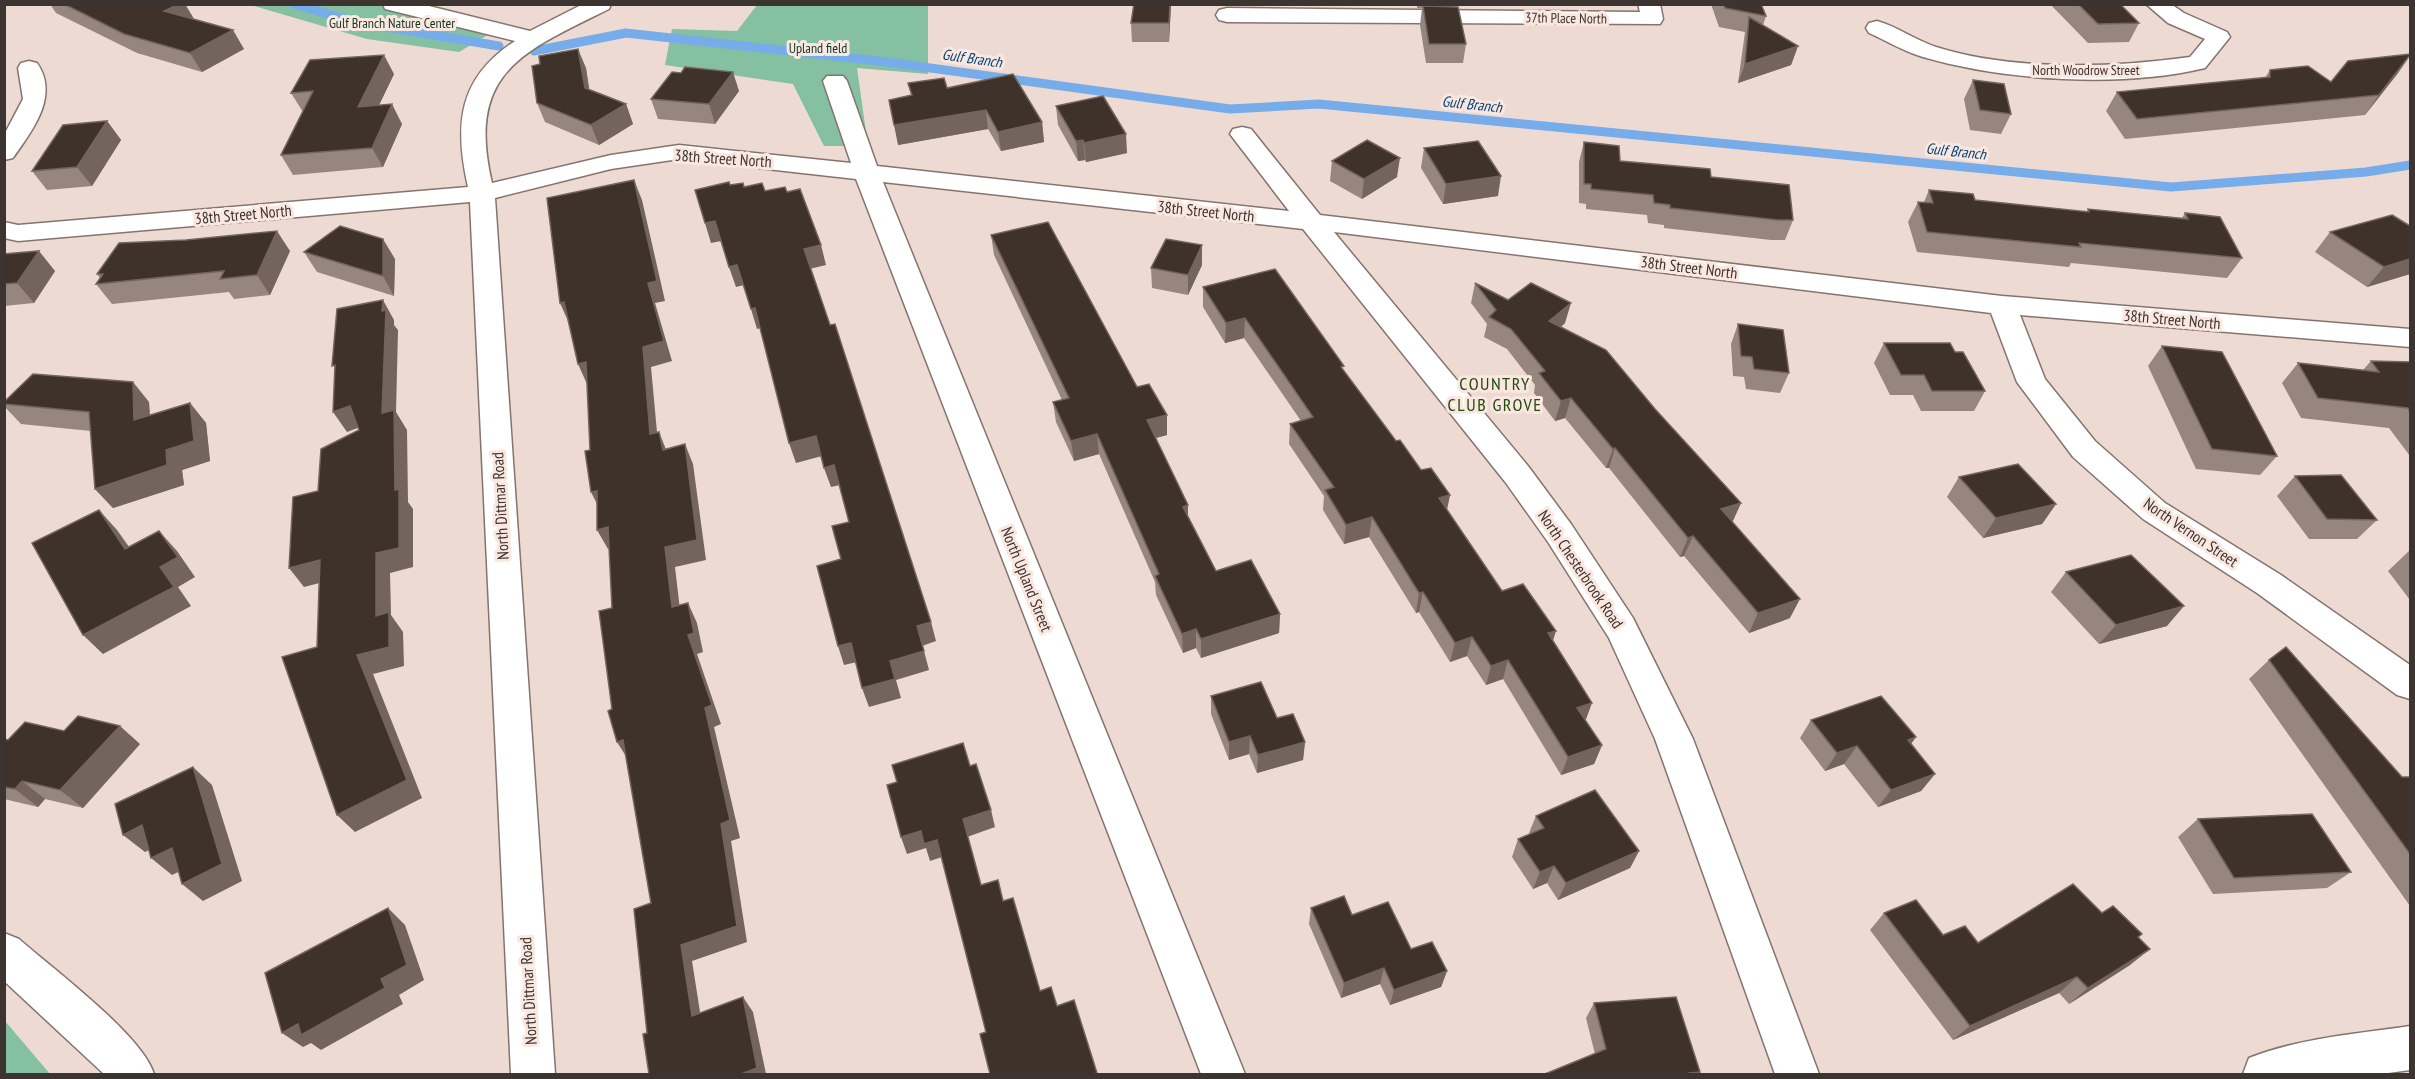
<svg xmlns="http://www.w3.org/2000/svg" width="2415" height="1079" font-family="'PT Sans Narrow',sans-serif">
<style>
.green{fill:#84c0a1}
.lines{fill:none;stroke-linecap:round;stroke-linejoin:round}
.stream{stroke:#75ace9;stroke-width:9}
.street-casing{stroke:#84746d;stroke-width:3}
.secondary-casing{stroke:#84746d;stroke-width:3}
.primary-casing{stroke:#84746d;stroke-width:3}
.street{fill:#fff;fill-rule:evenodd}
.secondary{fill:#fff;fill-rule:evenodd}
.primary{fill:#fff;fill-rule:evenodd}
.wall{fill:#96867e}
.shaded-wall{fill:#73645d}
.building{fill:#3f322a;stroke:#73645d;stroke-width:1.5}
.labels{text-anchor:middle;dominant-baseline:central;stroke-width:6;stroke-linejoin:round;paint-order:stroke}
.far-street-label{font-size:14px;fill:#3c3431;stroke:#fae7e0}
.far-park-label{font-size:14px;fill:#0f3726;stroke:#fae7e0}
.far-water-label{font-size:15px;font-style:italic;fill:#024077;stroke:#fae7e0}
.street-label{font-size:16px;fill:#3c3431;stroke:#fae7e0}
.neighbourhood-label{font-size:18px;letter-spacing:1.5px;fill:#224a0b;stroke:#fae7e0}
</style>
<rect width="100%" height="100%" fill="#eddad3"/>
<g class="green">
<path d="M251 5H394L496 30 459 52 367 39Z"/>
<path d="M757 5H928V74L857 68 868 146H824L793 84 665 65 672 29 737 31Z"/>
<path d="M4 1021H5L50 1074H5Z"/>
</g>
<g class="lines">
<g class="stream">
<path d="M294 4 355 22 499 46"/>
<path d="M534 51 626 33 879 61 1230 109 1319 104 2171 187 2366 172 2410 165"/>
</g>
<defs>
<g id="street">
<path d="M383 4H421L530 31 583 4H611L609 9C522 52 466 72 492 183L611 155 679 145 851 163 823 81 827 76H843L847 81 877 166 1289 211 1230 134 1233 129 1242 127 1251 129 1320 215 2002 296 2410 329V347L2020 315 2045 379 2095 441 2165 503 2281 575 2410 665V699L2397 695 2257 593 2143 519 2073 457 2017 382 1991 313 1334 232 1528 466 1571 524 1633 618 1693 739 1819 1074H1775L1655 739 1609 638 1548 542 1506 483 1303 229 883 182 1245 1074H1201L856 179 679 159 611 169 495 198 555 1074H511L470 202 18 241 4 238V222L18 225 468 187C454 125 458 78 515 41L385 9Z"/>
<path d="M1638 4H1660L1663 19 1660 24 1227 22 1219 20 1216 15 1219 10 1227 8 1640 12Z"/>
<path d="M2146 4H2171L2184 13 2227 32 2230 37 2205 68C2123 88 2005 81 1923 57 1905 52 1887 41 1869 33L1866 28 1869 23 1877 21C1898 27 1915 40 1936 47 2012 71 2111 68 2190 57L2205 39 2168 23Z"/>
<path d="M29 61 37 63C60 96 32 131 13 158L4 160V135L23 99 18 68 21 63Z"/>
</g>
<path id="secondary" d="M4 933 19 939C53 969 142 1035 154 1074H104L4 981Z"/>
<path id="primary" d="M2410 1026V1070L2381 1074H2243L2249 1058C2299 1038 2357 1034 2410 1026Z"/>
</defs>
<use href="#street" class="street-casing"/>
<use href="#secondary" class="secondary-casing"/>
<use href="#primary" class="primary-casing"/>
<use href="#street" class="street"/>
<use href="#secondary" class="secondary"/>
<use href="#primary" class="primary"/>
</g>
<g class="wall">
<path d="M50 4H185L194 19 244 49 202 72 137 53 56 13Z"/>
<path d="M1134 4H1171L1169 42H1132L1131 23Z"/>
<path d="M1417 4H1452V7L1466 44 1463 63H1426L1420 25 1422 8H1417Z"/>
<path d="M1711 4H1761L1766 16 1763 25 1798 46 1791 65 1738 83 1745 32 1719 27Z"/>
<path d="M2050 4H2120L2139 23 2129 42 2088 43Z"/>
<path d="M586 68 589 89 626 104 633 124 599 145 545 122 537 103Z"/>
<path d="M2270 70 2331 82 2398 73 2365 115 2125 139 2106 111 2117 92 2265 78Z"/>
<path d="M681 73 739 91 715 124 658 119 651 99Z"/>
<path d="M394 74 379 105 402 124 383 167 293 175 281 155 303 112 291 93Z"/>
<path d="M1973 80 2011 114 2001 134 1970 130 1964 99Z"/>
<path d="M908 83 947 88 1042 122 1044 142 1001 151 988 129 898 145 911 95Z"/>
<path d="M1056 106 1127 153 1086 162 1085 160 1078 161 1058 125Z"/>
<path d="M107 121 121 140 92 186 47 190 32 171Z"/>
<path d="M1584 142 1620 161 1711 177 1793 220 1785 240H1771L1664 228V225L1648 223 1647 215 1586 209V204L1579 203V162Z"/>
<path d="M1424 148 1498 196 1443 204 1421 168Z"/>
<path d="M1332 161 1397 177 1362 199 1330 181Z"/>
<path d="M1929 190 1975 200 2087 212 2088 209 2182 218 2185 213 2242 258 2227 278 2071 263 2069 267 1917 252 1908 222 1918 202H1924Z"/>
<path d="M2410 226V274L2367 287 2315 252 2330 232Z"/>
<path d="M991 235 1137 387 1167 415V435L1156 438 1188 518 1216 571 1280 614 1279 633 1201 658 1196 648 1183 653 1156 595 1155 582 1099 454 1074 461 1056 422 1053 402 1062 400 994 255Z"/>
<path d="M290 251 270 295 234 299 229 292 112 304 96 284 100 278 97 274Z"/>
<path d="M304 252 395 259 394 296 317 272Z"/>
<path d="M4 254 55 271 34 303 4 306Z"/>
<path d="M1202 265 1188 295 1152 288 1151 268Z"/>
<path d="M1475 283 1508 300 1565 323 1561 327 1655 409 1741 503 1732 522 1790 618 1749 633 1684 556 1680 557 1609 468H1606L1565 418 1555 421 1534 393 1535 385 1507 349 1484 337 1487 324 1471 303Z"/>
<path d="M1203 287 1343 370 1396 441 1421 470 1450 495 1447 509 1502 591 1553 641 1586 721 1602 745 1594 764 1561 775 1503 679 1486 685 1467 656 1450 662 1419 612 1416 613 1369 537 1344 544 1323 510 1324 496 1289 444 1290 424 1301 421 1244 338 1225 343 1203 307Z"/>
<path d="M1738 324 1789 373 1780 393 1746 389 1744 377 1733 376 1731 344Z"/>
<path d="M1884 343 1955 352 1985 391 1974 411H1921L1913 395H1890L1874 363Z"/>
<path d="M2162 346 2277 456 2260 475 2196 469 2148 366Z"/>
<path d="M2371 361 2410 362V456L2389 428 2301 418 2282 383 2298 363 2363 370Z"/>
<path d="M4 402H149L150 415 190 403 206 423 210 461 182 470 184 485 113 508 95 489 91 431 21 424 4 406Z"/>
<path d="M2295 476 2377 520 2357 539H2309L2277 496Z"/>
<path d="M1959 477 2056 504 2042 524 1983 538 1947 497Z"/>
<path d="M2409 551H2410V600L2388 571Z"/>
<path d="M2066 572 2167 626 2099 644 2051 592Z"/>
<path d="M2269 660 2402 777H2410V906L2249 679Z"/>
<path d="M1211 696 1305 742 1303 760 1257 773 1249 754 1229 760 1211 714Z"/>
<path d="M1811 720 1916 737 1911 744 1935 774 1921 791 1878 807 1844 764 1825 771 1800 738Z"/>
<path d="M64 731 140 744 83 808 45 799 38 807 4 799V739L8 740Z"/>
<path d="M1536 816 1639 851 1630 868 1558 900 1547 883 1533 889 1512 857 1518 839 1530 834 1529 833Z"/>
<path d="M2198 819 2351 872 2327 888 2213 894 2178 837Z"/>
<path d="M1311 908 1352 915 1411 949 1447 971 1441 987 1390 1005 1380 984 1341 998 1309 924Z"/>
<path d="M1884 913 1943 935 1978 943 2102 913 2138 938 2130 965 2069 1004 2059 993 1953 1040 1870 930Z"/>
<path d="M1594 1003 1700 1072 1698 1074H1545L1595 1054 1586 1018Z"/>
</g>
<g class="shaded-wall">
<path d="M179 4H185L195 21 164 11Z"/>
<path d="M1170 4H1171L1169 42V23Z"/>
<path d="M233 30 244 49 202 72 190 53Z"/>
<path d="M1798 46 1791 65 1738 83 1745 64Z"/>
<path d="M578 49 586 68 592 107 585 88Z"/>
<path d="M384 55 394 74 369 126 358 107Z"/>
<path d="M2410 56 2398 73 2365 115 2379 95Z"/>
<path d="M733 72 739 91 715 124 709 104Z"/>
<path d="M392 104 402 124 383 167 372 148Z"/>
<path d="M626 104 633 124 599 145 591 125Z"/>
<path d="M986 110 988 129 898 145 894 125Z"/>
<path d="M107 121 121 140 92 186 77 167Z"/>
<path d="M1042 122 1044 142 1001 151 998 132Z"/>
<path d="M1126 134 1127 153 1086 162 1084 143Z"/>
<path d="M1083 140 1085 160 1078 161 1076 141Z"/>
<path d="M1400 158 1397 177 1362 199 1364 179Z"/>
<path d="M1501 176 1498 196 1443 204 1446 184Z"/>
<path d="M634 180 642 200 665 301 655 303 672 361 651 367 659 454 650 434 643 347 648 283Z"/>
<path d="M715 221 721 241 711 243 705 223Z"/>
<path d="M277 231 290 251 270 295 257 275Z"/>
<path d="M383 239 395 259 394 296 383 276Z"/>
<path d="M821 245 826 265 809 269 804 249Z"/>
<path d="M1202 245V265L1188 295V275Z"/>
<path d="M39 251 55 271 34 303 17 283Z"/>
<path d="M2410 259V274L2367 287 2384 267Z"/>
<path d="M737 265 744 285 736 287 729 267Z"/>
<path d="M383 300 394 320V325L398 330 396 412 407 430 408 502 413 509V567L390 573 391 615 403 632 404 666 373 674 422 798 355 832 337 815 357 655 376 616V553L395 490 382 413Z"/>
<path d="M564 302 569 323 560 303Z"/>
<path d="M1571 303 1565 323 1544 341 1549 321Z"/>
<path d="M755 308 761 328 757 329 751 309Z"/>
<path d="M1245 318 1244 338 1225 343 1226 323Z"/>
<path d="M586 362 587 384 578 364Z"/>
<path d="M133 382 149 402 151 440 134 420Z"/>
<path d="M1571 398 1565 418 1555 421 1561 401Z"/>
<path d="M190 403 206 423 210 461 182 470 184 485 113 508 95 489 166 450Z"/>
<path d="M350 406 363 426 347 432 333 412Z"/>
<path d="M1167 415V435L1148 440 1147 420Z"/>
<path d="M659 432 667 452 663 450Z"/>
<path d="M1097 434 1099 454 1074 461 1071 441Z"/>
<path d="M816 436 822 456 796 463 789 443Z"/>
<path d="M685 444 693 464 706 560 675 567 682 627 672 607 665 547Z"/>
<path d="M1615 448 1609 468H1606L1613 449Z"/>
<path d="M834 465 840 485 831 487 824 468Z"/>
<path d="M597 491 601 512 591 492Z"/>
<path d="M1450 495 1446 514 1439 498Z"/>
<path d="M1741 503 1732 523 1721 509Z"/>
<path d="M2056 504 2042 524 1983 538 1996 518Z"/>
<path d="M1188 505V525L1183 507Z"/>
<path d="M99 510 117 530 144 568 125 549Z"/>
<path d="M1372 517 1369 537 1344 544 1346 525Z"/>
<path d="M608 527 618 547 608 549 597 530Z"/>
<path d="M159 531 177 551 195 577 178 587 191 606 103 654 83 635 160 567Z"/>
<path d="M1693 536 1684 556 1680 557 1688 538Z"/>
<path d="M320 560 335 579 304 587 289 568Z"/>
<path d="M1423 592 1419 612 1416 613 1419 593Z"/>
<path d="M1800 599 1790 618 1749 633 1758 613Z"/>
<path d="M688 603 697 623 703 652 697 654 721 724 714 727 740 838 731 841 747 942 692 961 703 1031 692 1016 681 945Z"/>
<path d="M2184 606 2167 626 2099 644 2116 625Z"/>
<path d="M1280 614 1279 633 1201 658V639Z"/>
<path d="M931 622 936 641 922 646 917 626Z"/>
<path d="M1196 629V648L1183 653 1182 634Z"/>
<path d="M1556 631 1550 650 1548 633Z"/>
<path d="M1472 637 1467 656 1450 662 1455 643Z"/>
<path d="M851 643 857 662 844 665 838 646Z"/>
<path d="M924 651 929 670 896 680 901 698 869 707 862 688 890 661Z"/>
<path d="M1508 660 1503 679 1486 685 1491 666Z"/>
<path d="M1592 703 1585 722 1577 708Z"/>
<path d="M120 726 140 744 83 808 60 790Z"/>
<path d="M1250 736 1249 754 1229 760V742Z"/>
<path d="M1916 737 1902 756 1908 740Z"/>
<path d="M623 740 629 761 617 742Z"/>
<path d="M1305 742 1303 760 1257 773 1258 755Z"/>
<path d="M1602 745 1594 764 1561 775 1568 757Z"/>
<path d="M1857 746 1844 764 1825 771 1837 753Z"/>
<path d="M193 767 212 785 242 881 203 901 182 884Z"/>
<path d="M1935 774 1921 791 1878 807 1891 790Z"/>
<path d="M22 781 45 799 38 807 15 789Z"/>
<path d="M991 810 995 827 967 837 963 819Z"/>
<path d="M142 825 163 843 145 852 123 835Z"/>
<path d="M921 831 937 840 942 857 930 861 926 848 907 854 901 837Z"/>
<path d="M172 848 193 865 172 875 151 858Z"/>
<path d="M1639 851 1630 868 1558 900 1566 883Z"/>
<path d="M1554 866 1547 883 1533 889 1540 872Z"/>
<path d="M388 908 405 925 424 980 399 995 403 1004 321 1050 311 1043 303 1047 282 1033 381 979Z"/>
<path d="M2150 949 2130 965 2069 1004 2088 988Z"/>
<path d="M1384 968 1380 984 1341 998 1344 983Z"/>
<path d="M1447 971 1441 987 1390 1005 1394 990Z"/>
<path d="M2077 977 2059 993 1953 1040 1970 1026Z"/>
<path d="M743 997 753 1012 766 1074H741Z"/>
</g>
<g class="building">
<path d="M64 4H179L164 11 233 30 190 53 124 34Z"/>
<path d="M1134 4H1170L1169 23H1131Z"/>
<path d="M1724 4H1761L1766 16 1725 8Z"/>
<path d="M2078 4H2120L2139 23 2098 24Z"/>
<path d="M1423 6 1458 7 1466 44H1429Z"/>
<path d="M1749 17 1798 46 1745 64Z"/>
<path d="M578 49 585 88 626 104 591 125 537 103 532 66 540 64 539 56Z"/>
<path d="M2410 54V55L2379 95 2137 119 2117 92 2270 77V70L2308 66 2331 82 2348 61Z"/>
<path d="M384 55 358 107 392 104 372 148 281 155 313 91 291 93 310 60Z"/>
<path d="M685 67 733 72 709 104 651 99 672 72 681 73Z"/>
<path d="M1013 74 1042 122 998 132 986 110 894 125 889 100 912 95 908 83 944 78 947 88Z"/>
<path d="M1973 80 2004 84 2011 114 1980 110Z"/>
<path d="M1103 96 1126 134 1084 143 1083 140 1076 141 1056 106Z"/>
<path d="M107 121 77 167 32 171 63 125Z"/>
<path d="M1367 140 1400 158 1364 179 1332 161Z"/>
<path d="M1478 141 1501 176 1446 184 1424 148Z"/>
<path d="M1584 142 1619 146 1620 161 1710 169 1711 177 1789 185 1793 220H1778L1670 208V205L1654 203 1653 195 1591 189V184H1584Z"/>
<path d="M634 180 657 281 648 283 664 341 643 347 650 434 659 432 663 450 685 444 697 540 665 547 672 607 688 603 694 633 688 635 712 705 705 708 730 820 721 824 737 926 681 945 692 1016 743 997 757 1068 741 1074H649L643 1034 647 1033 634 909 651 903 623 740 617 742 608 711 612 709 599 611 612 608 608 527 597 530V491L591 492 585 451 590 450 586 362 578 364 564 302 560 303 547 198Z"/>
<path d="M729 182 730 185 743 183 744 187 762 183 765 191 785 187 787 192 800 189 821 245 804 249 830 325 835 324 931 622 917 626 924 651 890 661 895 679 862 688 851 643 838 646 817 566 841 559 832 526 849 522 834 465 824 468 816 436 789 443 755 308 751 309 737 265 729 267 715 221 705 223 695 190Z"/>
<path d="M1929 190 1973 194 1975 200 2089 212 2088 209 2188 219 2185 213 2220 217 2242 258 2079 243 2081 247 1927 232 1918 202 1933 203Z"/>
<path d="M2392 215 2410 226V259L2384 267 2330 232Z"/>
<path d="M1048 222 1137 387 1149 384 1167 415 1147 420 1188 505 1183 507 1216 571 1251 560 1280 614 1201 639 1196 629 1182 634 1155 576 1159 574 1097 434 1071 441 1053 402 1069 398 991 235Z"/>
<path d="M340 226 383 239V276L304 252Z"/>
<path d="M277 231 257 275 220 279 224 271 96 284 103 274H97L119 243 186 240Z"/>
<path d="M1166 239 1202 245 1188 275 1151 268Z"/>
<path d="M39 251 17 283 4 284V254Z"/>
<path d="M1275 269 1344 366 1341 367 1396 441 1400 440 1421 470 1431 468 1450 495 1439 498 1502 591 1523 584 1556 631 1548 633 1592 703 1577 708 1602 745 1568 757 1508 660 1491 666 1472 637 1455 643 1423 592 1419 593 1372 517 1346 525 1325 490 1334 487 1290 424 1313 417 1245 318 1226 323 1203 287Z"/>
<path d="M1475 283 1508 300 1531 283 1571 303 1549 321 1606 350 1655 409 1741 503 1721 509 1800 599 1758 613 1693 536 1688 538 1615 448 1613 449 1571 398 1561 401 1539 373 1545 371 1511 329 1489 317 1496 310Z"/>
<path d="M383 300 382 311 386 310 382 413 394 410 395 490 399 489V548L376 553V616L389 612V647L357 655 407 780 337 815 282 657 317 647 320 560 289 568 293 497 318 491 321 449 359 430 350 406 333 412 335 365 332 366 337 309Z"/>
<path d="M1738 324 1783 330 1789 373 1754 369 1752 357 1741 356Z"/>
<path d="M1884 343H1950L1955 352H1963L1985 391H1932L1924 375H1901Z"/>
<path d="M2162 346 2222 352 2277 456 2212 449Z"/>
<path d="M2371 361 2410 362V412L2408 408 2318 398 2298 363 2379 372Z"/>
<path d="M33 374 133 382 134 420 190 403 194 441 166 450 167 465 95 489 89 412 4 404V402Z"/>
<path d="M2018 464 2056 504 1996 518 1959 477Z"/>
<path d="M2341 475 2377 520 2327 519 2295 476Z"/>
<path d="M99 510 125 549 159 531 178 557 160 567 174 587 83 635 32 543Z"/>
<path d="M2131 555 2184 606 2116 625 2066 572Z"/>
<path d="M2286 647 2402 777H2410V854L2269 660Z"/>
<path d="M1261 682 1277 718 1293 714 1305 742 1258 755 1250 736 1229 742 1211 696Z"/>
<path d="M1881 696 1916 737 1908 740 1935 774 1891 790 1857 746 1837 753 1811 720Z"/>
<path d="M78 716 120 726 60 790 22 781 15 789 4 787V739L8 740 25 722 64 731Z"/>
<path d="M963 743 970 766 976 764 991 810 963 819 981 885 998 880 1003 901 1013 898 1040 991 1051 987 1057 1006 1074 1000 1097 1073 1093 1074H990L980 1034 986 1032 937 840 924 844 921 831 901 837 887 785 897 782 892 765Z"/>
<path d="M193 767 222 864 182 884 172 848 151 858 142 825 123 835 115 804Z"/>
<path d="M1595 790 1639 851 1566 883 1554 866 1540 872 1518 839 1544 828 1536 816Z"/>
<path d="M2312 814 2351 872 2234 878 2198 819Z"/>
<path d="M2073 884 2102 913 2113 906 2142 934 2138 937 2150 949 2088 988 2077 977 1970 1026 1884 913 1916 900 1943 935 1965 926 1978 943Z"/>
<path d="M1344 896 1352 915 1388 902 1411 949 1432 942 1447 971 1394 990 1384 968 1344 983 1311 908Z"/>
<path d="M388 908 407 965 381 979 385 988 301 1035 298 1024 282 1033 265 973Z"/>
<path d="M1676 997 1700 1072 1689 1073 1690 1074H1545L1606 1049 1594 1003Z"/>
</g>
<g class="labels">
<g class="far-street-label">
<text transform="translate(1566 18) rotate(1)">37th Place North</text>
<text x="2086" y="70">North Woodrow Street</text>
</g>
<g class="far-park-label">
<text x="392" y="23">Gulf Branch Nature Center</text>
<text x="818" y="48">Upland field</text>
</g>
<g class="far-water-label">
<text transform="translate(972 58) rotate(8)">Gulf Branch</text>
<text transform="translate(1472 104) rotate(6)">Gulf Branch</text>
<text transform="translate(1956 151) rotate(6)">Gulf Branch</text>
</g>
<g class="street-label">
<text transform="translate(723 158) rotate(4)">38th Street North</text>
<text transform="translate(1206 211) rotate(6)">38th Street North</text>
<text transform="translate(243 214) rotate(-5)">38th Street North</text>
<text transform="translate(1689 267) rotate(7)">38th Street North</text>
<text transform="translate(2172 319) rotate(5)">38th Street North</text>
<text transform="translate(500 506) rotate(-93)">North Dittmar Road</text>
<text transform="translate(2191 532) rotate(34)">North Vernon Street</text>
<text transform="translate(1581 569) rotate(56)">North Chesterbrook Road</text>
<text transform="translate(1027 579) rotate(68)">North Upland Street</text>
<text transform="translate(528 991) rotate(-93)">North Dittmar Road</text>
</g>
<g class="neighbourhood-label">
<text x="1495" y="383">COUNTRY<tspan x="1495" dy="21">CLUB GROVE</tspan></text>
</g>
</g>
<rect width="2415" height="1079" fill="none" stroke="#3c3431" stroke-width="12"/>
</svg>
